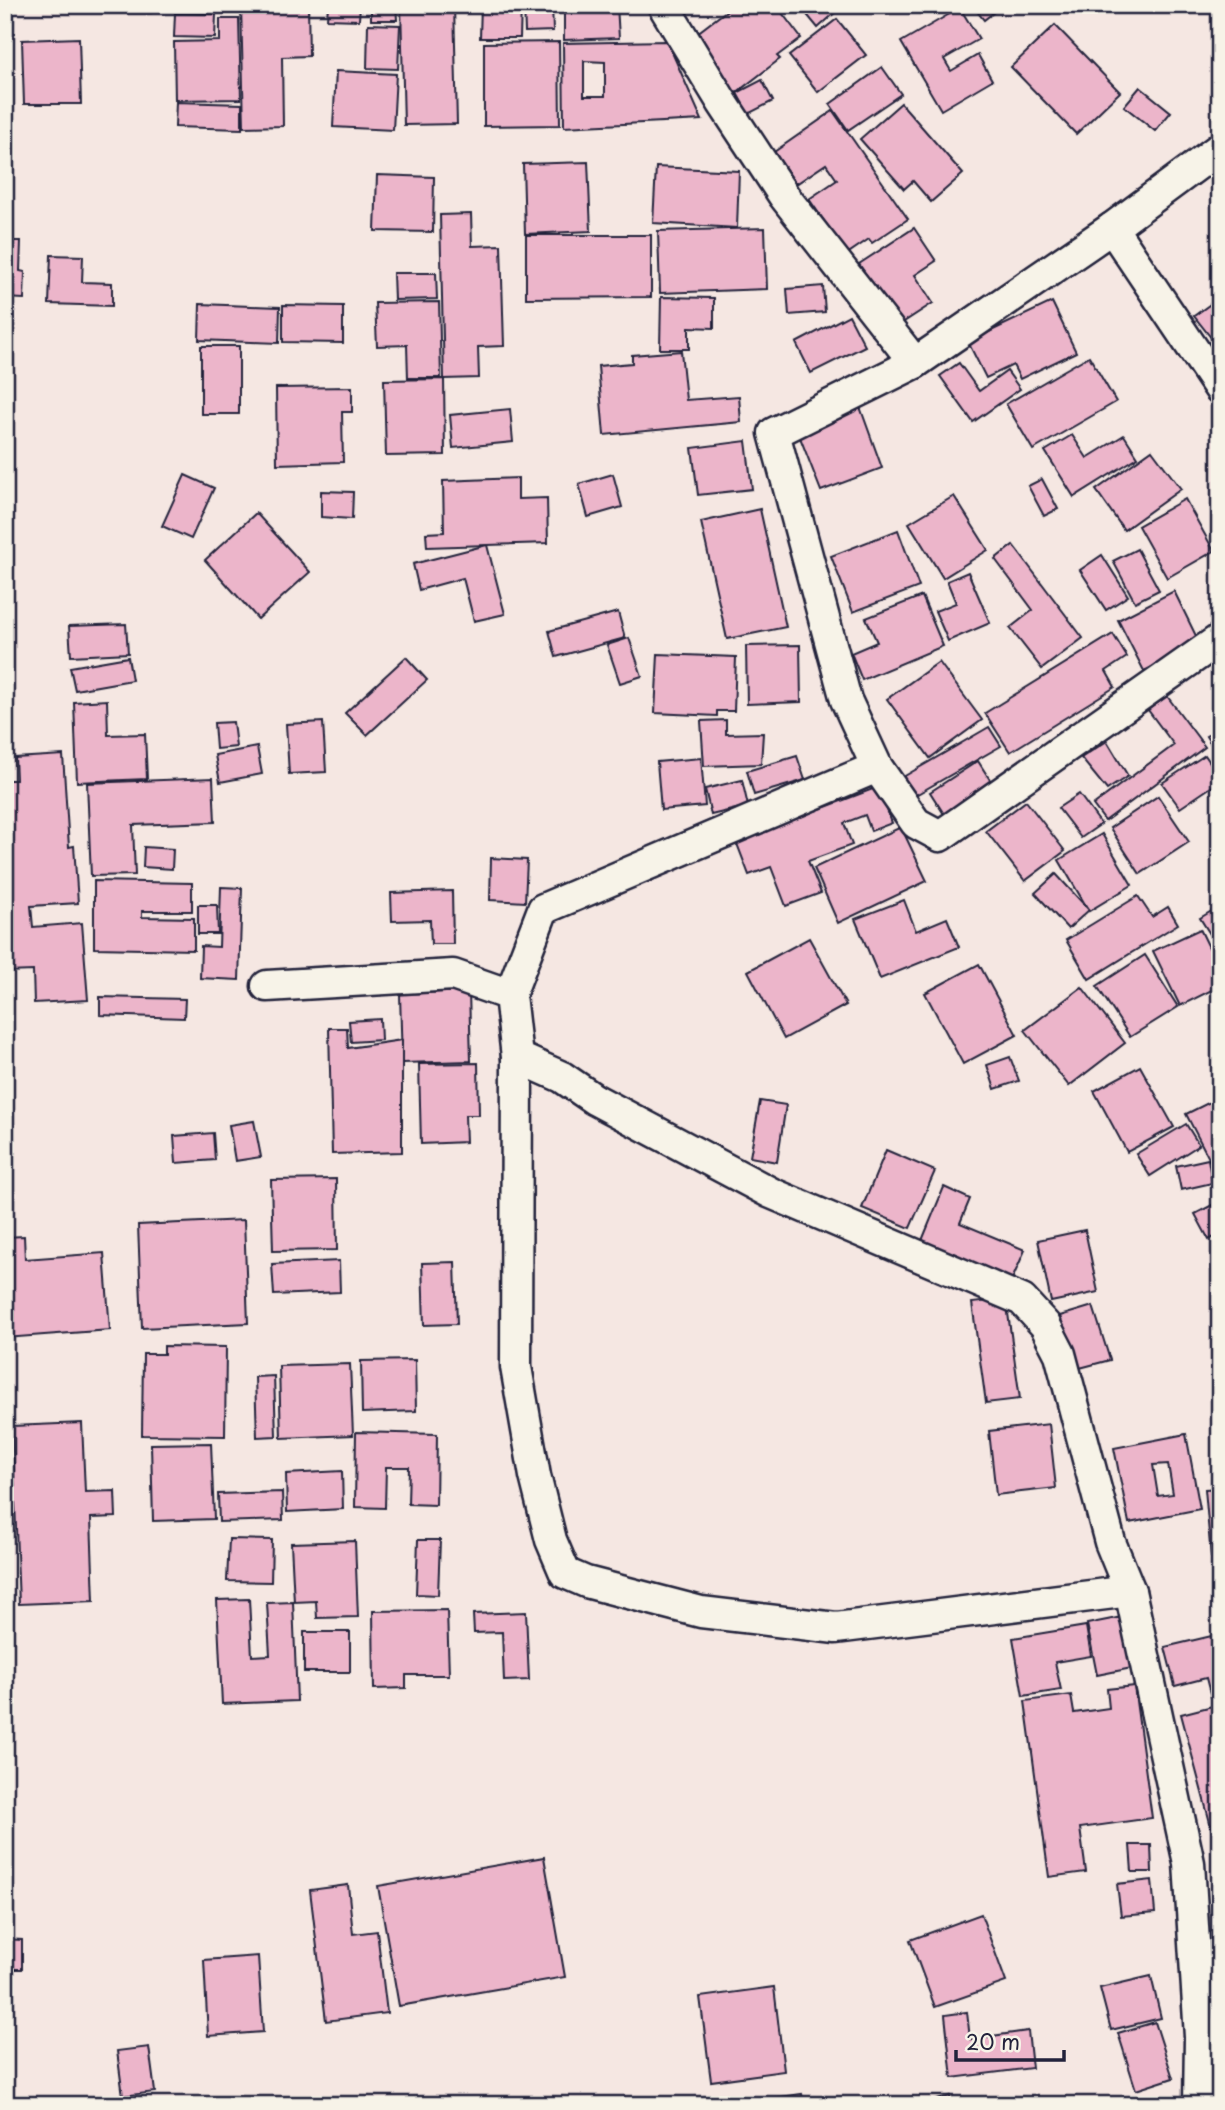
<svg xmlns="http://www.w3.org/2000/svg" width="1225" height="2110" font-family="'Playpen Sans',sans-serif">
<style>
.building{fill:#ecb5ca;stroke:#22223b;stroke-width:2;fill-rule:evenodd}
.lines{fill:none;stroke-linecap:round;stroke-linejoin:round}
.minor-casing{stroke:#22223b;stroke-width:35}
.minor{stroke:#f7f3e8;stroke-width:30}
</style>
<rect width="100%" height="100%" fill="#f5e7e2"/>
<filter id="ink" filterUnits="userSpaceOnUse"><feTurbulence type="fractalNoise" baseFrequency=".0143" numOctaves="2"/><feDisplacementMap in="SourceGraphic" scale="14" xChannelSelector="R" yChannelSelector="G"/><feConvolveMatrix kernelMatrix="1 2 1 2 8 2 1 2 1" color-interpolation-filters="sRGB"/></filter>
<g filter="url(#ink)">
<g class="building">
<path d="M77 5H152L151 13 77 11Z"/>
<path d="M203 5H234V12L203 10Z"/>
<path d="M241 5H308L309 56 282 57 283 126 244 127Z"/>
<path d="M328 5H360L359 20 327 19Z"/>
<path d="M371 5H396L397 20H371Z"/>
<path d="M401 5H454L457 124 404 125Z"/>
<path d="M481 5H521L520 38H480Z"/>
<path d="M524 5H552L553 31 525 32Z"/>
<path d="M564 5H617L619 38 564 40Z"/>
<path d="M734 5H776L801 38 777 56 780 59 732 96 688 40Z"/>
<path d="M799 5H832L837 11 818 28Z"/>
<path d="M972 5H1003L984 20Z"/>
<path d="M960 8 979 39 944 59 951 71 978 55 992 80 941 110 901 42Z"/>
<path d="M175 13 216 14 215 38 174 37Z"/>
<path d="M220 19H239L241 99 175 100 174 42 220 41Z"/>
<path d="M837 19 866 55 818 92 789 56Z"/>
<path d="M368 24 400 25 398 69 367 68Z"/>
<path d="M1055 25 1120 92 1076 134 1011 67Z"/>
<path d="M79 38 81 104H24L22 40Z"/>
<path d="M667 41 702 120 564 127 563 43ZM584 61 605 62V96H584Z"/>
<path d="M559 42 560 125 484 126V43Z"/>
<path d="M882 67 901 94 848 130 830 104Z"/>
<path d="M336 71 396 74 393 130 333 127Z"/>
<path d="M762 80 773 101 748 114 737 93Z"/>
<path d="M1140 87 1171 112 1155 131 1124 106Z"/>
<path d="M176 102 242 104V129L175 127Z"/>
<path d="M901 103 963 174 931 202 913 181 904 189 860 139Z"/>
<path d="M833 111 908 219 872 243 869 239 847 254 809 199 837 180 826 164 796 184 774 152Z"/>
<path d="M588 162 591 231 525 234 523 164Z"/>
<path d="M656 167 739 171 737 228 653 223Z"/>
<path d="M377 175 434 177 433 232 375 231Z"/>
<path d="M471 214 472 246 501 245 504 346 478 347 479 378 444 379 440 215Z"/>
<path d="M765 228 767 289 660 293 658 231Z"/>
<path d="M914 228 936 261 915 275 933 303 899 325 859 264Z"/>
<path d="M526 235H651V297L526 298Z"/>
<path d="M5 241H21L20 271 25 272 24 299 5 298Z"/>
<path d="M51 255 83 256 82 282 112 283V306L49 304Z"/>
<path d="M393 273H436L437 299 394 300Z"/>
<path d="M823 286 825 312 789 315 787 289Z"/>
<path d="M661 297 714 298V328L689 327V349H660Z"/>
<path d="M1220 297V349L1194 316Z"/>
<path d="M439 302 441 378H408L407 345 377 346 375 303Z"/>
<path d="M1052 302 1076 352 1020 379 1013 365 986 378 968 342Z"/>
<path d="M200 304 280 307 279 343 199 340Z"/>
<path d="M283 305 343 306V343L283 342Z"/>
<path d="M849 315 865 346 811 373 796 343Z"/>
<rect x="201" y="346" width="38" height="68"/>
<path d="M681 351 686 400 739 396 741 422 604 435 598 366 632 363V355Z"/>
<path d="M1089 356 1116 402 1033 450 1006 404Z"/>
<path d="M959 363 979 391 1007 371 1020 389 973 422 940 376Z"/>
<path d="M444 379 445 455 386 456 384 380Z"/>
<path d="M352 387V412H342L343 462 277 464 276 388Z"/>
<path d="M859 404 882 468 821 491 796 427Z"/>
<path d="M510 409 513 442 453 448 450 415Z"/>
<path d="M1072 435 1087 458 1124 435 1138 457 1074 497 1045 451Z"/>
<path d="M746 441 752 489 698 495 692 448Z"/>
<path d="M1152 450 1181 489 1124 530 1096 490Z"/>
<path d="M613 474 622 507 588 517 579 484Z"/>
<path d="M185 475 214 488 191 539 162 526Z"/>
<path d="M518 478V499L547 498 548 543 427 547 426 533 444 532 443 481Z"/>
<path d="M1042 479 1058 509 1044 516 1028 486Z"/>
<path d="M321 491 353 492 352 519 321 517Z"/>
<path d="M954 496 988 550 943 578 909 523Z"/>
<path d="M1185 499 1214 551 1167 578 1138 526Z"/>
<path d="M760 509 786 627 727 639 701 522Z"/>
<path d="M256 513 310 572 258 619 205 560Z"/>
<path d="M898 530 919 587 853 612 831 556Z"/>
<path d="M487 545 505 614 474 621 463 578 419 590 413 564Z"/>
<path d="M1013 545 1083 638 1042 669 1010 628 1033 610 995 559Z"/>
<path d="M1137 549 1159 590 1135 602 1113 561Z"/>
<path d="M1102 555 1128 596 1106 610 1080 570Z"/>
<path d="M968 572 990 623 948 641 935 611 956 603 947 581Z"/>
<path d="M1174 591 1200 644 1144 671 1118 620Z"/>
<path d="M922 596 943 646 862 680 851 653 877 642 866 618Z"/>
<path d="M618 612 625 638 556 657 549 631Z"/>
<path d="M126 624 128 653 71 656 69 626Z"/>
<path d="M1113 634 1127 657 1106 671 1115 687 1010 752 985 713Z"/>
<path d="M629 638 642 676 620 683 607 645Z"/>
<path d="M800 645 801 702 747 704 746 646Z"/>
<path d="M658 654 736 657 734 711H717V716L655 713Z"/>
<path d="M128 657 132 680 75 690 70 667Z"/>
<path d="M406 657 427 680 367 735 345 713Z"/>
<path d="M939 662 982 720 930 758 887 699Z"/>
<path d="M1167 696 1205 747 1105 821 1093 805 1174 745 1148 710Z"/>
<path d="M107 700 108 735 145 734 147 779 77 782 74 702Z"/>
<path d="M726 720V734L763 733 761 764 704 766 701 721Z"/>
<path d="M233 722 236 747 216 749 214 723Z"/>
<path d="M323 722 326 772 289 774 286 724Z"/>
<path d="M989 727 1001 746 914 796 903 777Z"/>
<path d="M1220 728V759L1206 736Z"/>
<path d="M1107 741 1128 776 1107 790 1081 758Z"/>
<path d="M257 747 262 774 220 782 215 755Z"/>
<path d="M63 755 69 847 74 846 78 903 31 906 33 927 82 923 88 1000 34 1003 33 971 7 972 9 1006H5V780H16L15 758Z"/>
<path d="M1205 755 1220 777V781L1180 808 1162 783Z"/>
<path d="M797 756 805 780 754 795 747 771Z"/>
<path d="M701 758 705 806 661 810 657 762Z"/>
<path d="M978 761 992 783 944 814 930 792Z"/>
<path d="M213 778 215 822 133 825 135 875 91 876 87 783Z"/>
<path d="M742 780 748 806 711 815 705 789Z"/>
<path d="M878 787 892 823 871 831 865 815 844 823 852 845 808 861 821 893 786 906 771 867 749 875 736 841Z"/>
<path d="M1079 794 1101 824 1081 838 1058 808Z"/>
<path d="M1158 796 1189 842 1140 874 1110 828Z"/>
<path d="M1026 801 1065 851 1025 881 986 831Z"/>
<path d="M901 827 927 881 838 923 814 868Z"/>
<path d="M1102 834 1132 885 1089 911 1059 860Z"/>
<path d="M144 847 173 849 172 869 143 867Z"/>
<path d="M491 858 527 860 525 902 490 900Z"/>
<path d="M1056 874 1089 910 1068 929 1035 893Z"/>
<path d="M94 881 192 883V911H142V917L194 918V950L94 948Z"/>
<path d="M221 887 242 888 239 980 200 978 201 946 219 947Z"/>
<path d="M452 891 453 944H431L430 920 392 921 391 893Z"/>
<path d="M1138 896 1152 917 1168 907 1178 924 1089 979 1066 940Z"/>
<path d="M904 900 916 931 947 918 959 947 880 979 855 919Z"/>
<path d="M198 905H217L218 934H198Z"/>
<path d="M1220 906V950L1200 918Z"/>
<path d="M1200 929 1220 970V986L1180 1006 1153 951Z"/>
<path d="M809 938 846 1005 784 1039 748 971Z"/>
<path d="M1145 955 1178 1007 1130 1037 1097 986Z"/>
<path d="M979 964 1017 1035 963 1064 925 993Z"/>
<path d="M1082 987 1125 1043 1069 1086 1025 1030Z"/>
<path d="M469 991 471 1061 402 1063 400 994Z"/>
<path d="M100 997 185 999 184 1018 100 1015Z"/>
<path d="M380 1019 381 1040 351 1042 349 1021Z"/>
<path d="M329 1028H347L348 1048 402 1040V1152L332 1154Z"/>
<path d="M1010 1057 1019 1081 995 1089 987 1065Z"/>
<path d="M478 1063 479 1115H465L466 1142 421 1144 419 1064Z"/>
<path d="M1140 1066 1174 1127 1127 1152 1094 1091Z"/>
<path d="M1220 1097V1175L1218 1176 1186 1114Z"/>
<path d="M760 1101 786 1105 777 1162 750 1157Z"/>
<path d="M254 1121 261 1157 235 1161 229 1125Z"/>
<path d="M1186 1124 1199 1145 1150 1176 1136 1154Z"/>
<path d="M213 1133 215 1160 176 1163 174 1136Z"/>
<path d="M886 1150 935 1171 910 1228 862 1208Z"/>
<path d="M1208 1159 1212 1183 1181 1190 1176 1166Z"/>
<path d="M336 1179 337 1250 273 1251 271 1180Z"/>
<path d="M944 1187 970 1199 960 1223 1025 1250 1011 1282 921 1243Z"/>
<path d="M1220 1201V1234L1209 1240 1195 1214Z"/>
<path d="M244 1220 248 1323 142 1328 138 1225Z"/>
<path d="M1085 1230 1098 1292 1051 1302 1038 1240Z"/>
<path d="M24 1236 25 1259 104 1253 110 1330 5 1338V1237Z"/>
<path d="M339 1261 340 1292 274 1295 272 1264Z"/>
<path d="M455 1262 457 1324 424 1325 422 1263Z"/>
<path d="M1006 1299 1020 1399 986 1403 972 1303Z"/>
<path d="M1093 1306 1110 1360 1076 1369 1060 1316Z"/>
<path d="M164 1346 226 1347 225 1436 142 1435 143 1354H164Z"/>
<path d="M415 1360 416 1411 362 1413 361 1361Z"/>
<path d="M350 1364 353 1435 281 1438 279 1366Z"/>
<path d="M274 1376 276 1436 257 1437 255 1377Z"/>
<path d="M82 1423 85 1492 115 1491 116 1517 91 1518 94 1601 19 1604 12 1426Z"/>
<path d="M1049 1424 1056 1488 996 1495 989 1431Z"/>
<path d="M356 1432 437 1434 436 1505 408 1504 409 1467H386L385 1508 355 1507Z"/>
<path d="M1186 1434 1200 1509 1129 1523 1114 1448ZM1168 1464 1173 1494 1158 1496 1153 1465Z"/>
<path d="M211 1443 214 1519 153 1521 151 1444Z"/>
<path d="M342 1471 343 1509 287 1512 286 1474Z"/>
<path d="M1220 1488V1556L1211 1557 1205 1489Z"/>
<path d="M282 1492 283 1520 219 1522 218 1494Z"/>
<path d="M229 1539 272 1540 271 1582 227 1581Z"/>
<path d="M418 1540H440L438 1595 416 1594Z"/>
<path d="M355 1541 358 1617 317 1618 316 1601 294 1602 291 1543Z"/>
<path d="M249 1599 252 1656 270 1655 267 1603 293 1602 297 1701 222 1704 217 1600Z"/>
<path d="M447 1610 449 1675H406V1688L374 1689 373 1611Z"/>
<path d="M526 1612 529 1680 504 1681 502 1632 474 1633 473 1614Z"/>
<path d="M1122 1617 1132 1668 1097 1675 1087 1624Z"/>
<path d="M1086 1626 1091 1656 1055 1662 1061 1690 1023 1696 1013 1638Z"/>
<rect x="304" y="1632" width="46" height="40"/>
<path d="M1220 1634V1695L1211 1697 1206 1678 1175 1686 1165 1647Z"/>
<path d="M1134 1686 1152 1818 1080 1828 1086 1872 1049 1877 1025 1701 1071 1695 1074 1713 1109 1708 1107 1689Z"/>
<path d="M1220 1704V1828L1212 1830 1181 1714Z"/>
<path d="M1130 1845H1151L1152 1872H1132Z"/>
<path d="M544 1857 565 1977 399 2006 378 1886Z"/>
<path d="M1152 1880 1155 1913 1121 1916 1117 1884Z"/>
<path d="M348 1885 353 1934 377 1931 387 2013 326 2021 310 1890Z"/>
<path d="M981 1914 1006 1982 935 2007 910 1940Z"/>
<path d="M5 1939 22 1940V1969H6L5 2019Z"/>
<path d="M258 1956 263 2032 208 2036 204 1960Z"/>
<path d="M1151 1976 1161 2018 1111 2030 1100 1988Z"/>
<path d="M774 1987 784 2071 711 2081 700 1997Z"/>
<path d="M967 2012 970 2039 1028 2031 1032 2068 952 2078 945 2015Z"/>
<path d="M1155 2022 1173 2078 1136 2090 1118 2033Z"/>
<path d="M149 2047 155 2092 123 2096 117 2051Z"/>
<path d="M802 2094 804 2105H727Z"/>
<path d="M950 2096 952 2105H921Z"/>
</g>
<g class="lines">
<defs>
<g id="minor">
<path d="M663 5 722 102 784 196 915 363"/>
<path d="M1220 148 1112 228 915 363 774 433 846 700 877 767 916 823 940 836 1220 639"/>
<path d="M1112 228 1220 389"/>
<path d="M267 986 453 975 510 995 517 1057 562 1077 594 1099 771 1193 1022 1300 1045 1325 1060 1354 1110 1542 1130 1591 1189 1863 1200 2037 1199 2105"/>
<path d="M510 995 543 909 877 767"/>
<path d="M517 1057 516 1367 535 1476 551 1540 565 1573 586 1582 701 1612 836 1628 1130 1591"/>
</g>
</defs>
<use href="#minor" class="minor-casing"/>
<use href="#minor" class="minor"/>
</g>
</g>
<rect width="1225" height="2110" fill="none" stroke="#f7f3e8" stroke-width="28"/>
<rect x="14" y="14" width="1197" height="2082" fill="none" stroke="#22223b" stroke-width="2.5" filter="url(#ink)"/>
<path d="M956 2050v10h108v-10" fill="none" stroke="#22223b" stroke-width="3.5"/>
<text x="966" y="2050" font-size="21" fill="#22223b" stroke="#f7f3e8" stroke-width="5" paint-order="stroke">20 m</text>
</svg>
